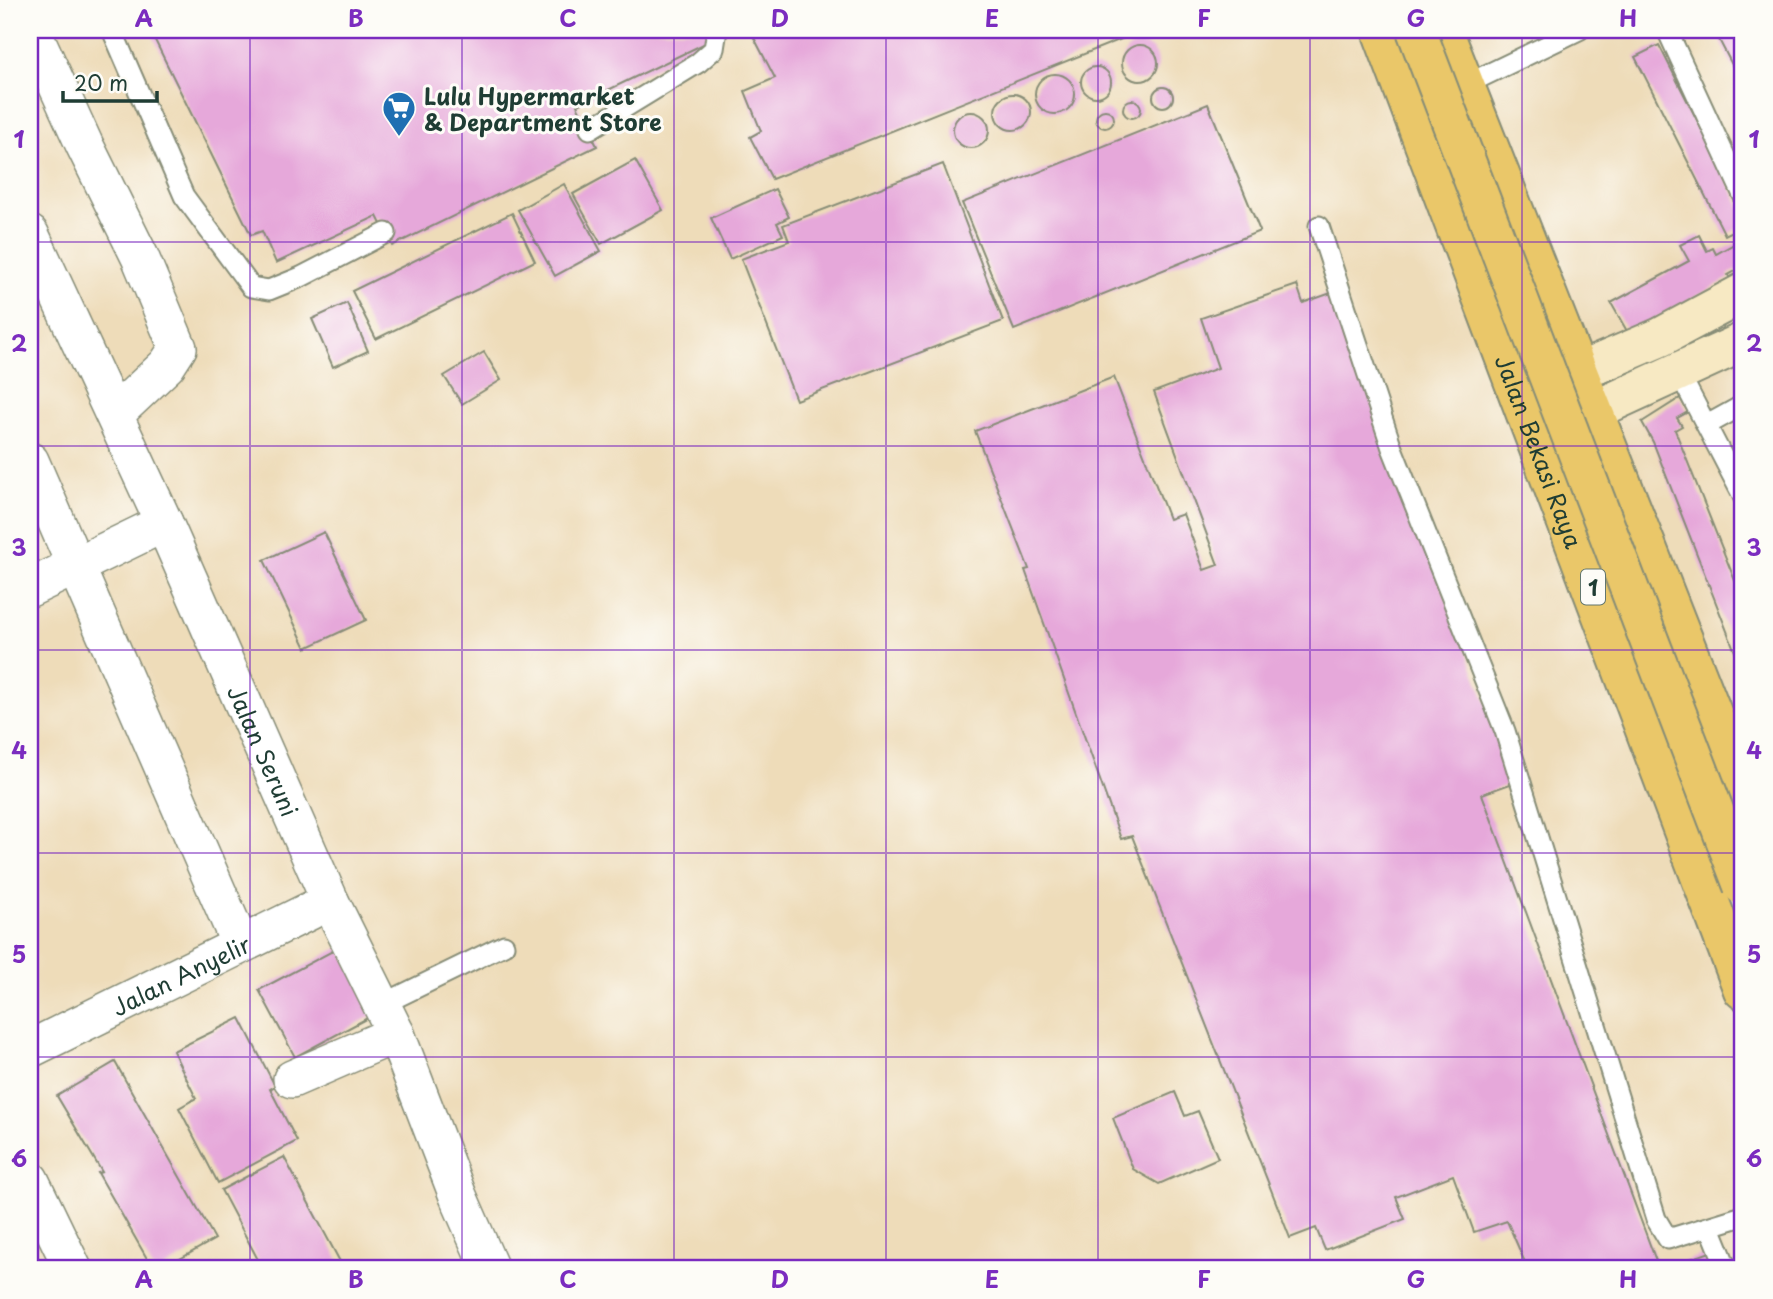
<svg xmlns="http://www.w3.org/2000/svg" width="1773" height="1299" font-family="'Playpen Sans',sans-serif">
<style>
.building{fill:#e6a8da}
.lines{fill:none;stroke-linecap:round;stroke-linejoin:round}
.lane-casing{stroke:#868c76;stroke-width:23}
.street-casing{stroke:#868c76;stroke-width:40}
.secondary-casing{stroke:#868c76;stroke-width:42}
.highway-casing{stroke:#868c76;stroke-width:42}
.lane{stroke:#fff;stroke-width:19}
.street{stroke:#fff;stroke-width:37}
.secondary{stroke:#f7e9c3;stroke-width:38}
.highway{stroke:#eac769;stroke-width:38}
.highway-bridge-casing{stroke:#868c76;stroke-width:42;stroke-linecap:butt}
.highway-bridge{stroke:#eac769;stroke-width:38}
.grid{fill:none;stroke:#7b2cbf;stroke-width:2;stroke-opacity:0.55}
.labels{text-anchor:middle;dominant-baseline:central;stroke-width:6;stroke-linejoin:round;paint-order:stroke}
.shield{fill:#fdfcf7;stroke:#62766e;stroke-width:2}
.shield-label{font-size:21px;font-weight:bold;fill:#1f3d34}
.poi-label{font-size:23px;font-weight:bold;fill:#1f3d34;stroke:#fdfcf7;text-anchor:start}
.street-label{font-size:23px;fill:#1f3d34;stroke:#fdfcf7}
.neatline{fill:none;stroke:#7b2cbf;stroke-width:2.5}
.grid-label{font-size:23px;text-anchor:middle;font-weight:bold;fill:#7b2cbf}
</style>
<rect width="100%" height="100%" fill="#fdfcf7"/>
<filter id="ink" filterUnits="userSpaceOnUse"><feTurbulence type="fractalNoise" baseFrequency=".0143" numOctaves="2"/><feDisplacementMap in="SourceGraphic" scale="14" xChannelSelector="R" yChannelSelector="G"/><feConvolveMatrix kernelMatrix="1 2 1 2 8 2 1 2 1" color-interpolation-filters="sRGB"/></filter>
<filter id="wash" filterUnits="userSpaceOnUse"><feTurbulence type="fractalNoise" baseFrequency=".00686" numOctaves="4" result="noise"/><feDisplacementMap in="SourceGraphic" scale="28" xChannelSelector="R" yChannelSelector="G"/><feGaussianBlur stdDeviation="1.57" result="paint"/><feColorMatrix in="noise" values="0 0 0 0 0 0 0 0 0 0 0 0 0 0 0 0 0 1.4 0 .05"/><feComposite in="paint" operator="in"/></filter>
<g filter="url(#wash)">
<rect width="100%" height="100%" fill="#eedcb9"/>
<g id="blocks">
<g class="building">
<path d="M150 30H710L714 39 577 105 597 146 392 246 377 216 276 263 262 231 251 235Z"/>
<path d="M750 30H1144L772 179 750 137 761 131 745 91 775 78Z"/>
<path d="M1714 30H1743V86Z"/>
<path d="M1659 45 1743 211V226L1725 235 1635 57Z"/>
<circle cx="1140" cy="63" r="18"/>
<circle cx="1096" cy="82" r="15"/>
<circle cx="1055" cy="94" r="20"/>
<circle cx="1163" cy="97" r="10"/>
<circle cx="1013" cy="112" r="18"/>
<circle cx="1132" cy="109" r="9"/>
<path d="M1208 104 1260 231 1014 330 962 203Z"/>
<circle cx="1105" cy="119" r="9"/>
<circle cx="971" cy="130" r="18"/>
<path d="M635 160 663 210 601 244 573 194Z"/>
<path d="M943 164 1003 321 796 400 741 259 789 241 783 225Z"/>
<path d="M564 184 601 251 555 276 518 210Z"/>
<path d="M775 189 789 217 777 223 783 235 730 259 711 218Z"/>
<path d="M512 213 535 261 376 339 352 291Z"/>
<path d="M1699 235 1707 251 1713 248 1716 254 1743 239V267L1728 275 1730 278 1628 333 1611 303 1689 261 1680 245Z"/>
<path d="M1297 285 1303 303 1331 293 1516 782 1482 794 1659 1269H1522L1527 1267 1507 1221 1474 1232 1453 1175 1396 1197 1405 1219 1325 1250 1316 1228 1290 1238 1132 836 1121 839 1025 570 1029 569 975 431 1114 377 1169 519 1183 514 1204 570 1218 565 1154 392 1218 368 1201 318Z"/>
<path d="M347 303 368 351 333 367 312 319Z"/>
<path d="M484 352 501 380 462 404 444 376Z"/>
<path d="M1680 398 1688 412 1677 418 1682 426 1675 430 1743 601V672L1653 442 1642 422Z"/>
<path d="M324 532 366 620 306 648 264 560Z"/>
<path d="M340 947 375 1014 295 1057 259 990Z"/>
<path d="M240 1018 275 1086 270 1089 297 1141 218 1183 179 1108 196 1098 173 1051Z"/>
<path d="M115 1062 215 1239 162 1269H153L98 1173 102 1172 57 1096Z"/>
<path d="M1175 1092 1185 1116 1198 1111 1218 1158 1159 1184 1133 1169 1113 1118Z"/>
<path d="M284 1157 344 1269H263L221 1190Z"/>
<path d="M30 1242 33 1249 43 1269H30Z"/>
<path d="M1710 1252 1717 1269H1663Z"/>
</g>
</g>
</g>
<g filter="url(#ink)">
<use href="#blocks" fill-opacity="0" stroke="#868c76" stroke-width="2"/>
<g class="lines">
<defs>
<g id="lane">
<path d="M112 30 184 196 251 287 269 290 301 277 386 233"/>
<path d="M1667 30 1743 195"/>
<path d="M1465 85 1579 30"/>
<path d="M590 129 698 63 714 49 717 30"/>
<path d="M1319 226 1392 448 1505 731 1656 1219 1668 1239 1743 1216"/>
<path d="M1676 367 1743 496"/>
<path d="M1707 425 1743 405"/>
<path d="M381 1005 504 945"/>
<path d="M1710 1227 1727 1269"/>
</g>
<g id="street">
<path d="M32 30 84 144 140 257 178 348 167 365 115 414"/>
<path id="s1" d="M30 234 164 523 330 901 396 1034 458 1196 490 1269"/>
<path d="M30 461 240 944"/>
<path d="M30 588 164 523"/>
<path id="s2" d="M30 1049 330 901"/>
<path d="M292 1079 396 1034"/>
<path d="M30 1180 73 1269"/>
</g>
<g id="secondary">
<path d="M1579 372 1661 337 1743 293"/>
<path d="M1595 410 1743 342"/>
</g>
<g id="highway">
<path id="s3" d="M1381 30 1743 990"/>
<path d="M1443 30 1743 791"/>
</g>
</defs>
<use href="#lane" class="lane-casing"/>
<use href="#street" class="street-casing"/>
<use href="#secondary" class="secondary-casing"/>
<use href="#highway" class="highway-casing"/>
<use href="#lane" class="lane"/>
<use href="#street" class="street"/>
<use href="#secondary" class="secondary"/>
<use href="#highway" class="highway"/>
<defs>
<path id="highway-bridge" d="M1416 30 1743 886"/>
</defs>
<use href="#highway-bridge" class="highway-bridge-casing"/>
<use href="#highway-bridge" class="highway-bridge"/>
</g>
</g>
<path class="grid" d="M250 30V1269M462 30V1269M674 30V1269M886 30V1269M1098 30V1269M1310 30V1269M1522 30V1269M30 242H1743M30 446H1743M30 650H1743M30 853H1743M30 1057H1743"/>
<defs>
<symbol id="supermarket-pin" viewBox="-11 -11 22 30"><path d="M0 17L-7.5 6A9.5 9.5 0 1 1 7.5 6Z" fill="#1f6fb2" stroke="#fdfcf7"/><path d="M-6-5.5h2.5l.6 2H6L4.5 2H-2.5L-4.4-4H-6ZM-1.5 3.2a1.3 1.3 0 1 0 .1 0ZM3 3.2a1.3 1.3 0 1 0 .1 0Z" fill="#fff"/></symbol>
</defs>
<g fill-rule="evenodd">
<use href="#supermarket-pin" x="380" y="89" width="38" height="52"/>
</g>
<g class="labels">
<rect class="shield" x="1581" y="569.5" width="24" height="35" rx="5"/>
<g class="shield-label">
<text x="1593" y="587">1</text>
</g>
<g class="poi-label">
<text x="424" y="95">Lulu Hypermarket<tspan x="424" dy="26">&amp; Department Store</tspan></text>
</g>
<g class="street-label">
<text stroke="none"><textPath href="#s3" startOffset="450">Jalan Bekasi Raya</textPath></text>
<text stroke="none"><textPath href="#s1" startOffset="567">Jalan Seruni</textPath></text>
<text stroke="none"><textPath href="#s2" startOffset="168">Jalan Anyelir</textPath></text>
</g>
</g>
<rect width="1773" height="1299" fill="none" stroke="#fdfcf7" stroke-width="77"/>
<path d="M63 91v10h94v-10" fill="none" stroke="#1f3d34" stroke-width="3.5"/>
<text x="74" y="91" font-size="21" fill="#1f3d34" stroke="#fdfcf7" stroke-width="5" paint-order="stroke">20 m</text>
<rect x="38" y="38" width="1696" height="1222" class="neatline"/>
<g class="grid-label">
<text x="144" y="27">A</text>
<text x="356" y="27">B</text>
<text x="568" y="27">C</text>
<text x="780" y="27">D</text>
<text x="992" y="27">E</text>
<text x="1204" y="27">F</text>
<text x="1416" y="27">G</text>
<text x="1628" y="27">H</text>
<text x="19" y="148">1</text>
<text x="1754" y="148">1</text>
<text x="19" y="352">2</text>
<text x="1754" y="352">2</text>
<text x="19" y="556">3</text>
<text x="1754" y="556">3</text>
<text x="19" y="759">4</text>
<text x="1754" y="759">4</text>
<text x="19" y="963">5</text>
<text x="1754" y="963">5</text>
<text x="19" y="1167">6</text>
<text x="1754" y="1167">6</text>
<text x="144" y="1288">A</text>
<text x="356" y="1288">B</text>
<text x="568" y="1288">C</text>
<text x="780" y="1288">D</text>
<text x="992" y="1288">E</text>
<text x="1204" y="1288">F</text>
<text x="1416" y="1288">G</text>
<text x="1628" y="1288">H</text>
</g>
</svg>
